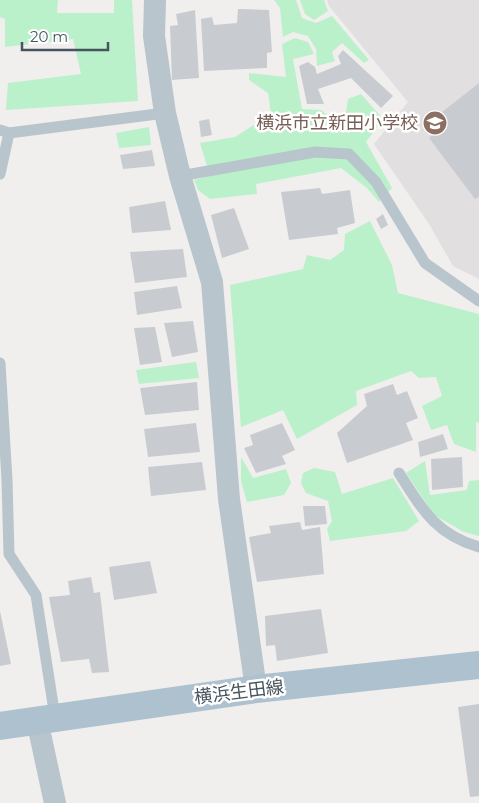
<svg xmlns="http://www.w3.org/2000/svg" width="479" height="803" font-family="Montserrat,'Noto Sans JP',sans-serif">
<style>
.education{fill:#e2dfe1}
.green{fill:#baf1ca}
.building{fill:#c8ccd1}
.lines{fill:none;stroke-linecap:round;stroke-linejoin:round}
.service{stroke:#b9c5cc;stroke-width:11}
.minor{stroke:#b9c5cc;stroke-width:22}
.primary{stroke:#adc1cf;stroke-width:28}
.labels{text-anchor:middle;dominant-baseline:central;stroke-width:5;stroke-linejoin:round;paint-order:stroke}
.education-label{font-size:18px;fill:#785e54;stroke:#fff;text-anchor:end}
.street-label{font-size:18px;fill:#46545d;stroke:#fff}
</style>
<rect width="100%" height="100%" fill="#f1eeee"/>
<path class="education" d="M327 0H479V279L453 266 429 224 374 144 408 102 329 6Z"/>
<g class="green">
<path d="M0 0H58L57 13H114V0H132L138 101 6 110 8 83 81 74 73 39 5 47V19L0 17Z"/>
<path d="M274 0H296L302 18 316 23 332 16 369 60 364 63 342 43 332 52 335 61 317 66 316 49 308 36 293 32 283 37 280 8Z"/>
<path d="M300 0H324L328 11 314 20 305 14Z"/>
<path d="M295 38 308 42 314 54 293 59 302 109 321 110 335 121 345 118 348 99 361 94 383 119 366 142 392 188 379 202 367 188 341 168 256 184 257 194 210 199 198 190 194 180 210 176 200 143 235 137 271 114 268 93 249 80V73L286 77 282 44Z"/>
<path d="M149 127 151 145 119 148 116 133Z"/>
<path d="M370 221 392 265 398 293 479 314V423L476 422V452L454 444 447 425 431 430 422 406 442 396 436 377 419 378 411 371 356 391 357 405 297 439 283 410 241 427 230 285 303 269 307 255 330 260 344 250 345 234Z"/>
<path d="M196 362 199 378 139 384 136 370Z"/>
<path d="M241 457 253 478 286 469 291 483 284 495 247 502 241 481Z"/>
<path d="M425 461 430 495 467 490 469 481 479 480V536L464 532 434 515 406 473Z"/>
<path d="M314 468 335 472 342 494 393 478 419 521 406 531 330 541 327 529 332 521 328 501 306 493 301 483 303 473Z"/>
</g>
<g class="building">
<path d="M238 9 269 10 272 52 267 53V68L204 71 201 19 212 17 214 25 237 23Z"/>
<path d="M195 10 199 78 172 80 170 26 178 25 176 14Z"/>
<path d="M343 50 393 96 381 108 351 78 318 89 324 104H307L299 66 308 62 315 67 317 74 341 64 338 56Z"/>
<path d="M479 83V197L475 199 429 138 444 125 437 116Z"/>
<path d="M209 119 212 135 201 137 199 121Z"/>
<path d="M152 150 155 166 123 169 120 155Z"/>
<path d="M320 188 322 194 350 190 355 223 337 228 338 234 289 240 281 192Z"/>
<path d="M165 201 171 230 132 233 129 207Z"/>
<path d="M234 208 249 249 222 258 211 215Z"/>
<path d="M383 214 388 225 381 229 376 219Z"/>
<path d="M183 249 187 277 135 283 130 252Z"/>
<path d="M177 286 182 308 137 315 134 292Z"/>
<path d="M193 321 198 352 172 357 164 323Z"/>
<path d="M155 327 162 362 140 365 134 328Z"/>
<path d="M197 382 199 410 145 415 140 388Z"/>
<path d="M393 384 397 395 407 391 418 418 406 423 413 440 347 463 337 433 367 406 364 394Z"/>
<path d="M196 423 200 452 148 457 144 429Z"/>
<path d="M282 423 295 450 282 456 286 464 256 473 244 448 253 445 250 435Z"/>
<path d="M443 434 448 449 420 457 418 442Z"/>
<path d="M462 457 463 487 432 490 431 459Z"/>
<path d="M202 462 206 490 151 496 148 467Z"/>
<path d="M303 506H325L327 524 305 526Z"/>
<path d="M300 522 302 530 320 527 324 574 257 582 249 537 271 533 269 526Z"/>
<path d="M150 561 157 593 114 600 109 567Z"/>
<path d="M91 577 94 593 100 592 109 672 92 673 89 659 61 662 49 597 70 595 68 581Z"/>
<path d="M321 609 328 653 277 661 275 645 266 646 265 616Z"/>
<path d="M0 611 11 664 0 666Z"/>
<path d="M479 704V796L470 797 458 707Z"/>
</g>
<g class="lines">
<g class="service">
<path d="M0 130 9 133 165 113"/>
<path d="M0 174 9 133"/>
<path d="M180 176 315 152 349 154 376 182 425 263 479 301"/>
<path d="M0 363 7 480 9 554 36 595 55 717"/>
<path d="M399 473C422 509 435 534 479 547"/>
</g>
<g class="minor">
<path d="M155 0 154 36 165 113 180 176 212 282 229 499 256 689"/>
<path d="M37 720 55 803"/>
</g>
<path class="primary" d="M0 726 256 689 479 665"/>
</g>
<defs>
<symbol id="school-disc" viewBox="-11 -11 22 22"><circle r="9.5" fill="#8d6e63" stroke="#fff"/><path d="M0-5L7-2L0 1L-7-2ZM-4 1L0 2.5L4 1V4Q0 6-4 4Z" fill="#fff"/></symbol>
</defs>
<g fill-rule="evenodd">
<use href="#school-disc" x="421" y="109" width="28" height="28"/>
</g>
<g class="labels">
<g class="education-label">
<text x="418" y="123">横浜市立新田小学校</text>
</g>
<g class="street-label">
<text transform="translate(239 692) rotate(-7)">横浜生田線</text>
</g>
</g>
<path d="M22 42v8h86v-8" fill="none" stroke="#46545d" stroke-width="2.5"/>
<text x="30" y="42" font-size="15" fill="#46545d" stroke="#ffffff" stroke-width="4" paint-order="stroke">20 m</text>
</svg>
